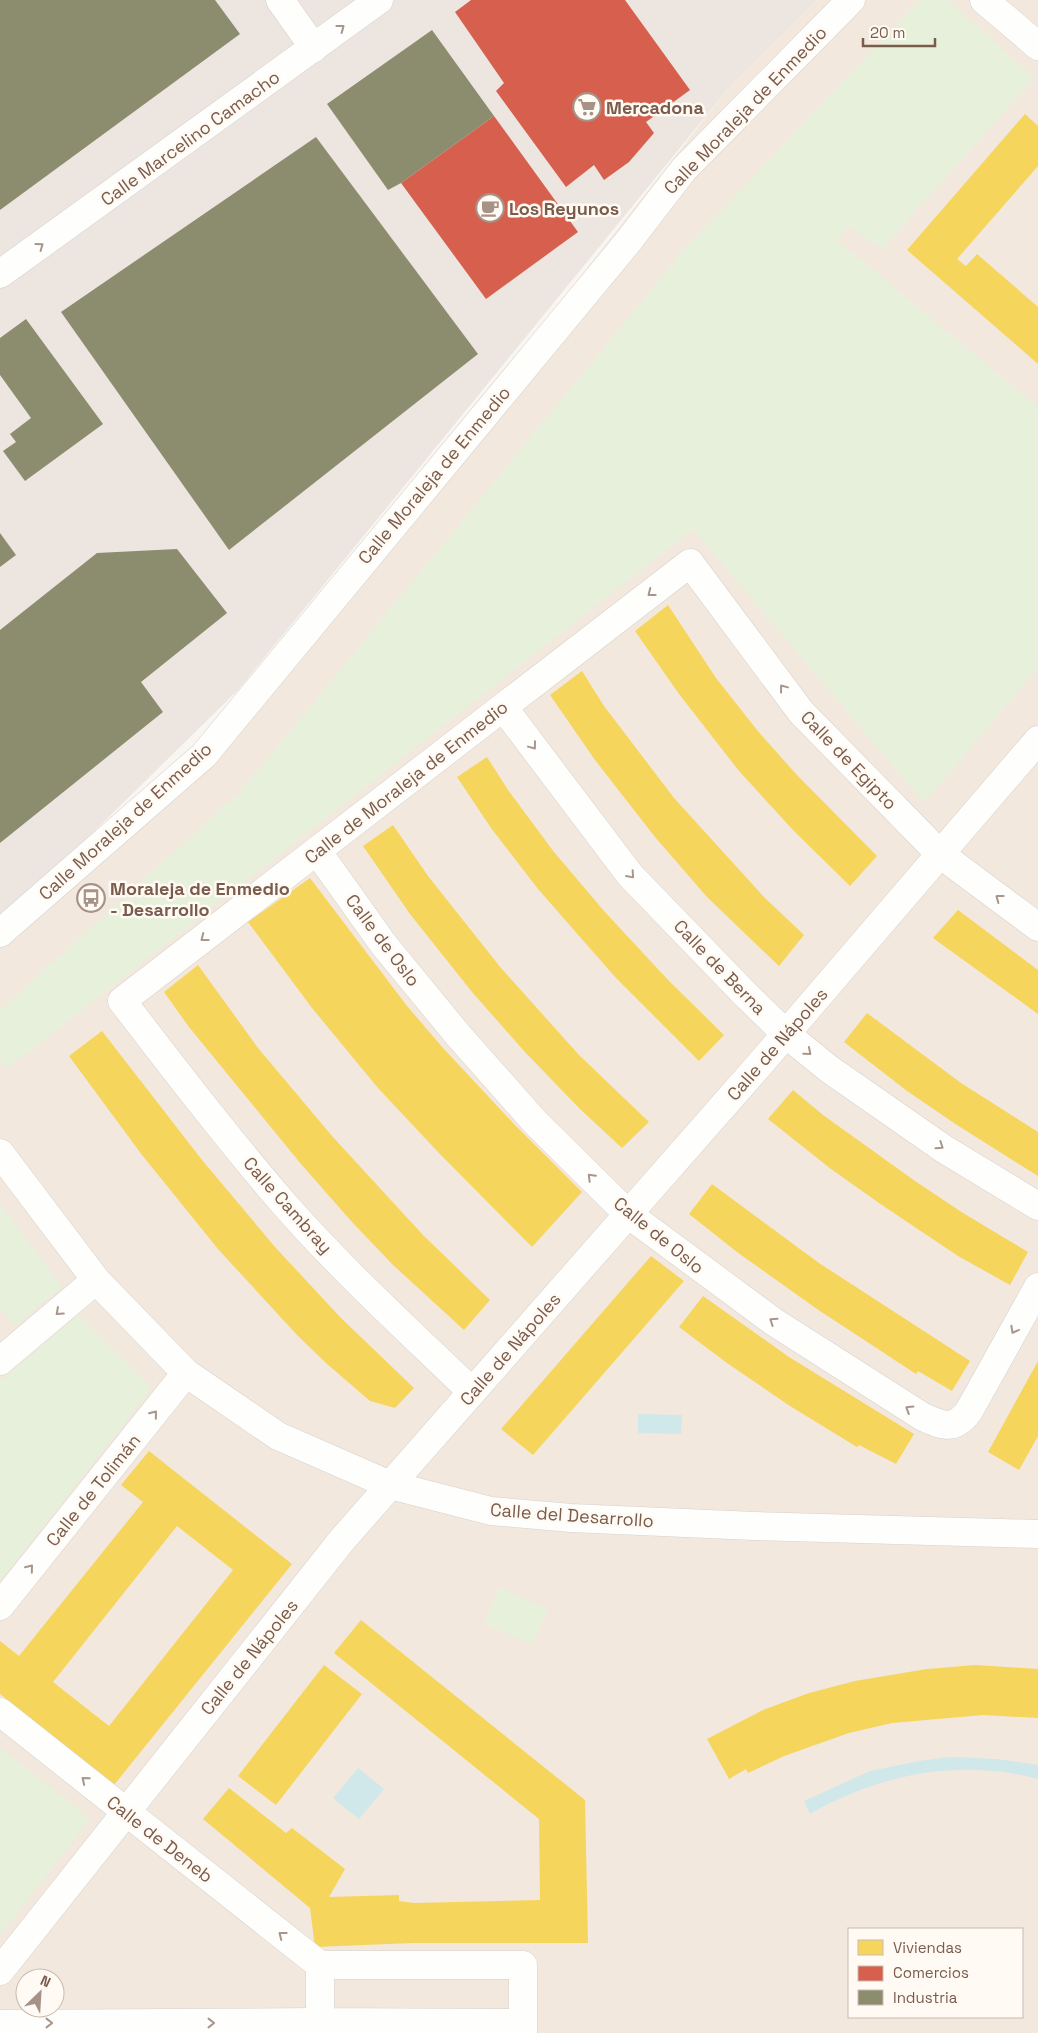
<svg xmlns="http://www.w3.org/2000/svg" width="1038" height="2033" font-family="'Space Grotesk',sans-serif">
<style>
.residential{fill:#f2e8de;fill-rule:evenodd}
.industrial{fill:#ede5e0}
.green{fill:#e7f0db}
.water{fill:#d0e8ea}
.homes{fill:#f6d55c;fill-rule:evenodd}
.shops{fill:#d6604d}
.industry{fill:#8c8c6e}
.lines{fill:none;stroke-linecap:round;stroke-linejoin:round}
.minor-casing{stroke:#d7d1cb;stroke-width:29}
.minor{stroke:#fefefd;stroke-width:28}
.oneway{stroke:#a8958b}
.labels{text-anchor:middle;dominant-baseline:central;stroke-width:5;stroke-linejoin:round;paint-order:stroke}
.poi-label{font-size:18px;font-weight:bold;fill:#7a5c4d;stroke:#fffaf3;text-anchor:start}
.street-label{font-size:18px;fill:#7a5c4d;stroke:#fffaf3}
</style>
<rect width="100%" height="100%" fill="#f9f5f0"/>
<path class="residential" d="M817 0H1038V2033H0V913L225 728 732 84ZM849 1929H1022V2017H849ZM25 1978H55V2008H25Z"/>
<path class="industrial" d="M0 0H817L732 84 238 690 76 849 0 914Z"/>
<g class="green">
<path d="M920 0H948L1034 78 882 249 848 225 837 240 1038 407V668L924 803 693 529 7 1069 0 1060V1010L241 791 683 251Z"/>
<path d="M0 1204 62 1287 14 1326 0 1308Z"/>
<path d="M78 1315 152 1388 0 1581V1381Z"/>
<path d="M499 1587 548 1609 532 1644 484 1623Z"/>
<path d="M0 1747 90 1819 0 1935Z"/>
</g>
<g class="water">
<path d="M638 1414 682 1415 681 1434 638 1433Z"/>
<path d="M951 1757 997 1759 1038 1765V1779C960 1758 879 1774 810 1814L804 1801 870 1771 919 1761Z"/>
<path d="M358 1768 384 1789 359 1819 333 1798Z"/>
</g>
<g class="homes">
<path d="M1025 114 1038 126V166L957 259 966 266 977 254 1038 307V364L907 250Z"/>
<path d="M668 605 716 678 757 730 796 774 877 856 850 886 793 830 739 771 679 694 635 631Z"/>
<path d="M582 671 604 706 674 798 764 897 804 935 779 966 707 897 655 837 595 760 550 695Z"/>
<path d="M487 757 508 790 554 852 604 911 669 981 724 1035 699 1061 616 978 538 889 491 828 457 777Z"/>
<path d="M393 825 428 876 501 968 579 1055 649 1122 622 1148 580 1109 524 1051 472 992 410 914 363 846Z"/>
<path d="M310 878 407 1006 443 1048 515 1125 582 1192 532 1247 438 1152 378 1088 312 1008 248 922Z"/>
<path d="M958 910 1038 970V1014L933 938Z"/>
<path d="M198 965 258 1048 332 1136 423 1235 490 1300 464 1330 392 1264 352 1222 301 1164 189 1027 164 992Z"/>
<path d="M867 1013 961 1083 1038 1132V1176L957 1125 907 1091 844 1042Z"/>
<path d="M102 1031 202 1160 275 1247 341 1318 414 1388 395 1408 370 1401 326 1363 297 1335 218 1249 142 1155 69 1056Z"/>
<path d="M793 1090 823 1115 915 1181 963 1213 1028 1252 1010 1285 958 1256 879 1203 831 1169 768 1119Z"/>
<path d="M712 1184 819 1263 970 1361 952 1391 918 1371 916 1374 817 1309 737 1252 689 1214Z"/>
<path d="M651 1256 684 1281 533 1455 501 1429Z"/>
<path d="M703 1296 789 1357 914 1434 896 1464 859 1445 857 1447 790 1406 727 1363 679 1327Z"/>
<path d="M1038 1361V1436L1019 1470 988 1452Z"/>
<path d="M149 1451 292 1564 114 1785 0 1694V1641L19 1656 143 1502 121 1485ZM177 1526 233 1570 109 1726 53 1682Z"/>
<path d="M361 1620 585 1800 588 1943H413L315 1947 310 1908 203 1819 229 1788 286 1833 292 1828 345 1869 329 1897 399 1895V1901L414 1903 540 1900 539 1819 334 1653Z"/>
<path d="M324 1665 362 1694 276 1805 238 1776Z"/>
<path d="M975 1665 1038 1669V1718L983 1715 892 1723 849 1733 784 1756 748 1773 746 1769 729 1779 707 1739 763 1710 809 1693 855 1681 927 1669Z"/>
</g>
<g class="shops">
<path d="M471 0H625L690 90 646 122 654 133 629 162 604 180 594 165 566 187 496 91 504 83 455 12Z"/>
<path d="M494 116 578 232 486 299 401 183Z"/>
</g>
<g class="industry">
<path d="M0 0H215L240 34 0 210Z"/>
<path d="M432 30 494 116 401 183 388 190 327 104Z"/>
<path d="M316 137 478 354 229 550 61 312Z"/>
<path d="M26 319 103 424 25 481 3 451 16 442 10 434 31 418 0 375V338Z"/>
<path d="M0 533 16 555 0 567Z"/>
<path d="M177 549 227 613 141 682 163 712 0 843V630L97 553Z"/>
</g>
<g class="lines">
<defs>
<g id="minor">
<path d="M280 0 314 48"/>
<path d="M984 0 1038 46"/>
<path d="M0 274 379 0"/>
<path d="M503 707 630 875 746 995 786 1034 829 1069 944 1149 1038 1206"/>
<path d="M317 851 384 945 458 1035 535 1122 628 1214 774 1322 923 1417C943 1426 954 1431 969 1411L1038 1287"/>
<path d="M0 933 204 755 627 243 684 169 851 0"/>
<path d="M0 1153 96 1280 186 1373 278 1436 390 1485 491 1511 571 1518 754 1526 1038 1534"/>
<path d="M0 1361 96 1280"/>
<path d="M472 1392C409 1331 343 1271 285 1205 228 1139 175 1070 122 1001L690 563 801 712 940 854 1038 927"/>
<path d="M0 1606 186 1373"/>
<path d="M0 1712 320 1965"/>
<path d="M0 1971 342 1540 760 1064 1038 740"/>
<path d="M523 2023 320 2022V1965H523V2033"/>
<path d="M0 2024 320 2022"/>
</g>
</defs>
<use href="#minor" class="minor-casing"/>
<use href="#minor" class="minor"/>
</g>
<defs><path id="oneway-chevron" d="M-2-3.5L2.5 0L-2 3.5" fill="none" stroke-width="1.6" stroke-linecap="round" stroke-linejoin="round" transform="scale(1.25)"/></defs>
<g class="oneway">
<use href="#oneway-chevron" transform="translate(341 28) rotate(-37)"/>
<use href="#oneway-chevron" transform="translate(40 246) rotate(-36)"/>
<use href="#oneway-chevron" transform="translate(651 593) rotate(142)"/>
<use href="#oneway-chevron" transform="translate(783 688) rotate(-127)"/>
<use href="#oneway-chevron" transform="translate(533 746) rotate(53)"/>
<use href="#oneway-chevron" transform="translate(631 875) rotate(49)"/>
<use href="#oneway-chevron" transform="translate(999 898) rotate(-143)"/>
<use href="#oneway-chevron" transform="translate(204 938) rotate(142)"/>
<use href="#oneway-chevron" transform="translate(808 1052) rotate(40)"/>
<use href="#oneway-chevron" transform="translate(940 1146) rotate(34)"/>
<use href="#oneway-chevron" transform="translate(591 1177) rotate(-135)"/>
<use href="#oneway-chevron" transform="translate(59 1312) rotate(138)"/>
<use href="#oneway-chevron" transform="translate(773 1321) rotate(-145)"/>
<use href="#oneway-chevron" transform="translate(1014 1330) rotate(119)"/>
<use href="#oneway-chevron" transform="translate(909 1409) rotate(-148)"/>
<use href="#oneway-chevron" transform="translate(154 1414) rotate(-51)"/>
<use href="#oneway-chevron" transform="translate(30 1568) rotate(-51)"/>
<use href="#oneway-chevron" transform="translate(85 1780) rotate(-141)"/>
<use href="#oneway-chevron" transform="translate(282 1935) rotate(-142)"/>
<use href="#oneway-chevron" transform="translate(49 2023)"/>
<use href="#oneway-chevron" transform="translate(211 2023)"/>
</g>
<defs>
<symbol id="supermarket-ring" viewBox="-11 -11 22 22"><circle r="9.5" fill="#fffaf3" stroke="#a69286" stroke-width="1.5"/><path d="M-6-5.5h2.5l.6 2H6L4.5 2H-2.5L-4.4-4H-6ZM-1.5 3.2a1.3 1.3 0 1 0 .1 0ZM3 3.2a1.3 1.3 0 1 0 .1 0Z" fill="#a69286"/></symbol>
<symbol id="cafe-ring" viewBox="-11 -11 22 22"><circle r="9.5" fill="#fffaf3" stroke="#a69286" stroke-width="1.5"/><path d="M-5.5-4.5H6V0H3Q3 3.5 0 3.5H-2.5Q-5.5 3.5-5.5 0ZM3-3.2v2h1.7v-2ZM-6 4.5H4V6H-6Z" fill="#a69286"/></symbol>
<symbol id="bus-ring" viewBox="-11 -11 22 22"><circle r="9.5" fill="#fffaf3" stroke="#a69286" stroke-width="1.5"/><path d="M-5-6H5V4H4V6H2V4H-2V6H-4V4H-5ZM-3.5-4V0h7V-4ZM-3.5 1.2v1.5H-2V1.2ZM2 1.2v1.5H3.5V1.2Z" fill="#a69286"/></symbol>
</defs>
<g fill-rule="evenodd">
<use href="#supermarket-ring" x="571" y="91" width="32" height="32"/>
<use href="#cafe-ring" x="474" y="192" width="32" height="32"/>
<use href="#bus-ring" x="75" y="882" width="32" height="32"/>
</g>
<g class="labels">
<g class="poi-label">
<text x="606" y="107">Mercadona</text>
<text x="509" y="208">Los Reyunos</text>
<text x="110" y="888">Moraleja de Enmedio<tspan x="110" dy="21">- Desarrollo</tspan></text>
</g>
<g class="street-label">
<text transform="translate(745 110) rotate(-46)">Calle Moraleja de Enmedio</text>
<text transform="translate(190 138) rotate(-36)">Calle Marcelino Camacho</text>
<text transform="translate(434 475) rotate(-50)">Calle Moraleja de Enmedio</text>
<text transform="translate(849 760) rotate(46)">Calle de Egipto</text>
<text transform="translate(406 782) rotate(-38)">Calle de Moraleja de Enmedio</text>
<text transform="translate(125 821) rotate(-42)">Calle Moraleja de Enmedio</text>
<text transform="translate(383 940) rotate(53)">Calle de Oslo</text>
<text transform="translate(720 967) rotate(46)">Calle de Berna</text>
<text transform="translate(777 1044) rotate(-49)">Calle de Nápoles</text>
<text transform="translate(288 1205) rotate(48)">Calle Cambray</text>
<text transform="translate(659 1235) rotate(39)">Calle de Oslo</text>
<text transform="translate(510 1349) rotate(-49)">Calle de Nápoles</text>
<text transform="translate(93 1490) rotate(-51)">Calle de Tolimán</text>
<text transform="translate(572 1515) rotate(4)">Calle del Desarrollo</text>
<text transform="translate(249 1657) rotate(-51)">Calle de Nápoles</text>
<text transform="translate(160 1839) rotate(38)">Calle de Deneb</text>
</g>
</g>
<rect x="848" y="1928" width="175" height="90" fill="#fffaf3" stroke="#cabbb1"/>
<rect x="858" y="1940" width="25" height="15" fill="#f6d55c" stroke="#cabbb1"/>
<text x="893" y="1953" font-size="15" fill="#7a5c4d">Viviendas</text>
<rect x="858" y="1966" width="25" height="15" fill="#d6604d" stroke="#cabbb1"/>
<text x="893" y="1978" font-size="15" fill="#7a5c4d">Comercios</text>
<rect x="858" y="1990" width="25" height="15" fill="#8c8c6e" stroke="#cabbb1"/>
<text x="893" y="2003" font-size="15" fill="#7a5c4d">Industria</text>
<g transform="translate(40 1993) rotate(25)"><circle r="24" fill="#fffaf3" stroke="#cabbb1"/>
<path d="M0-4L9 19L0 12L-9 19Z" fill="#a69286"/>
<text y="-8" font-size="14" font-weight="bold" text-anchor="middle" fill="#7a5c4d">N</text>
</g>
<path d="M863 38v8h72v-8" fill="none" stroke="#7a5c4d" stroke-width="2.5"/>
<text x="870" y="38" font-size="15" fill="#7a5c4d" stroke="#fffaf3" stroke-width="4" paint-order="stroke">20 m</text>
</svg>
